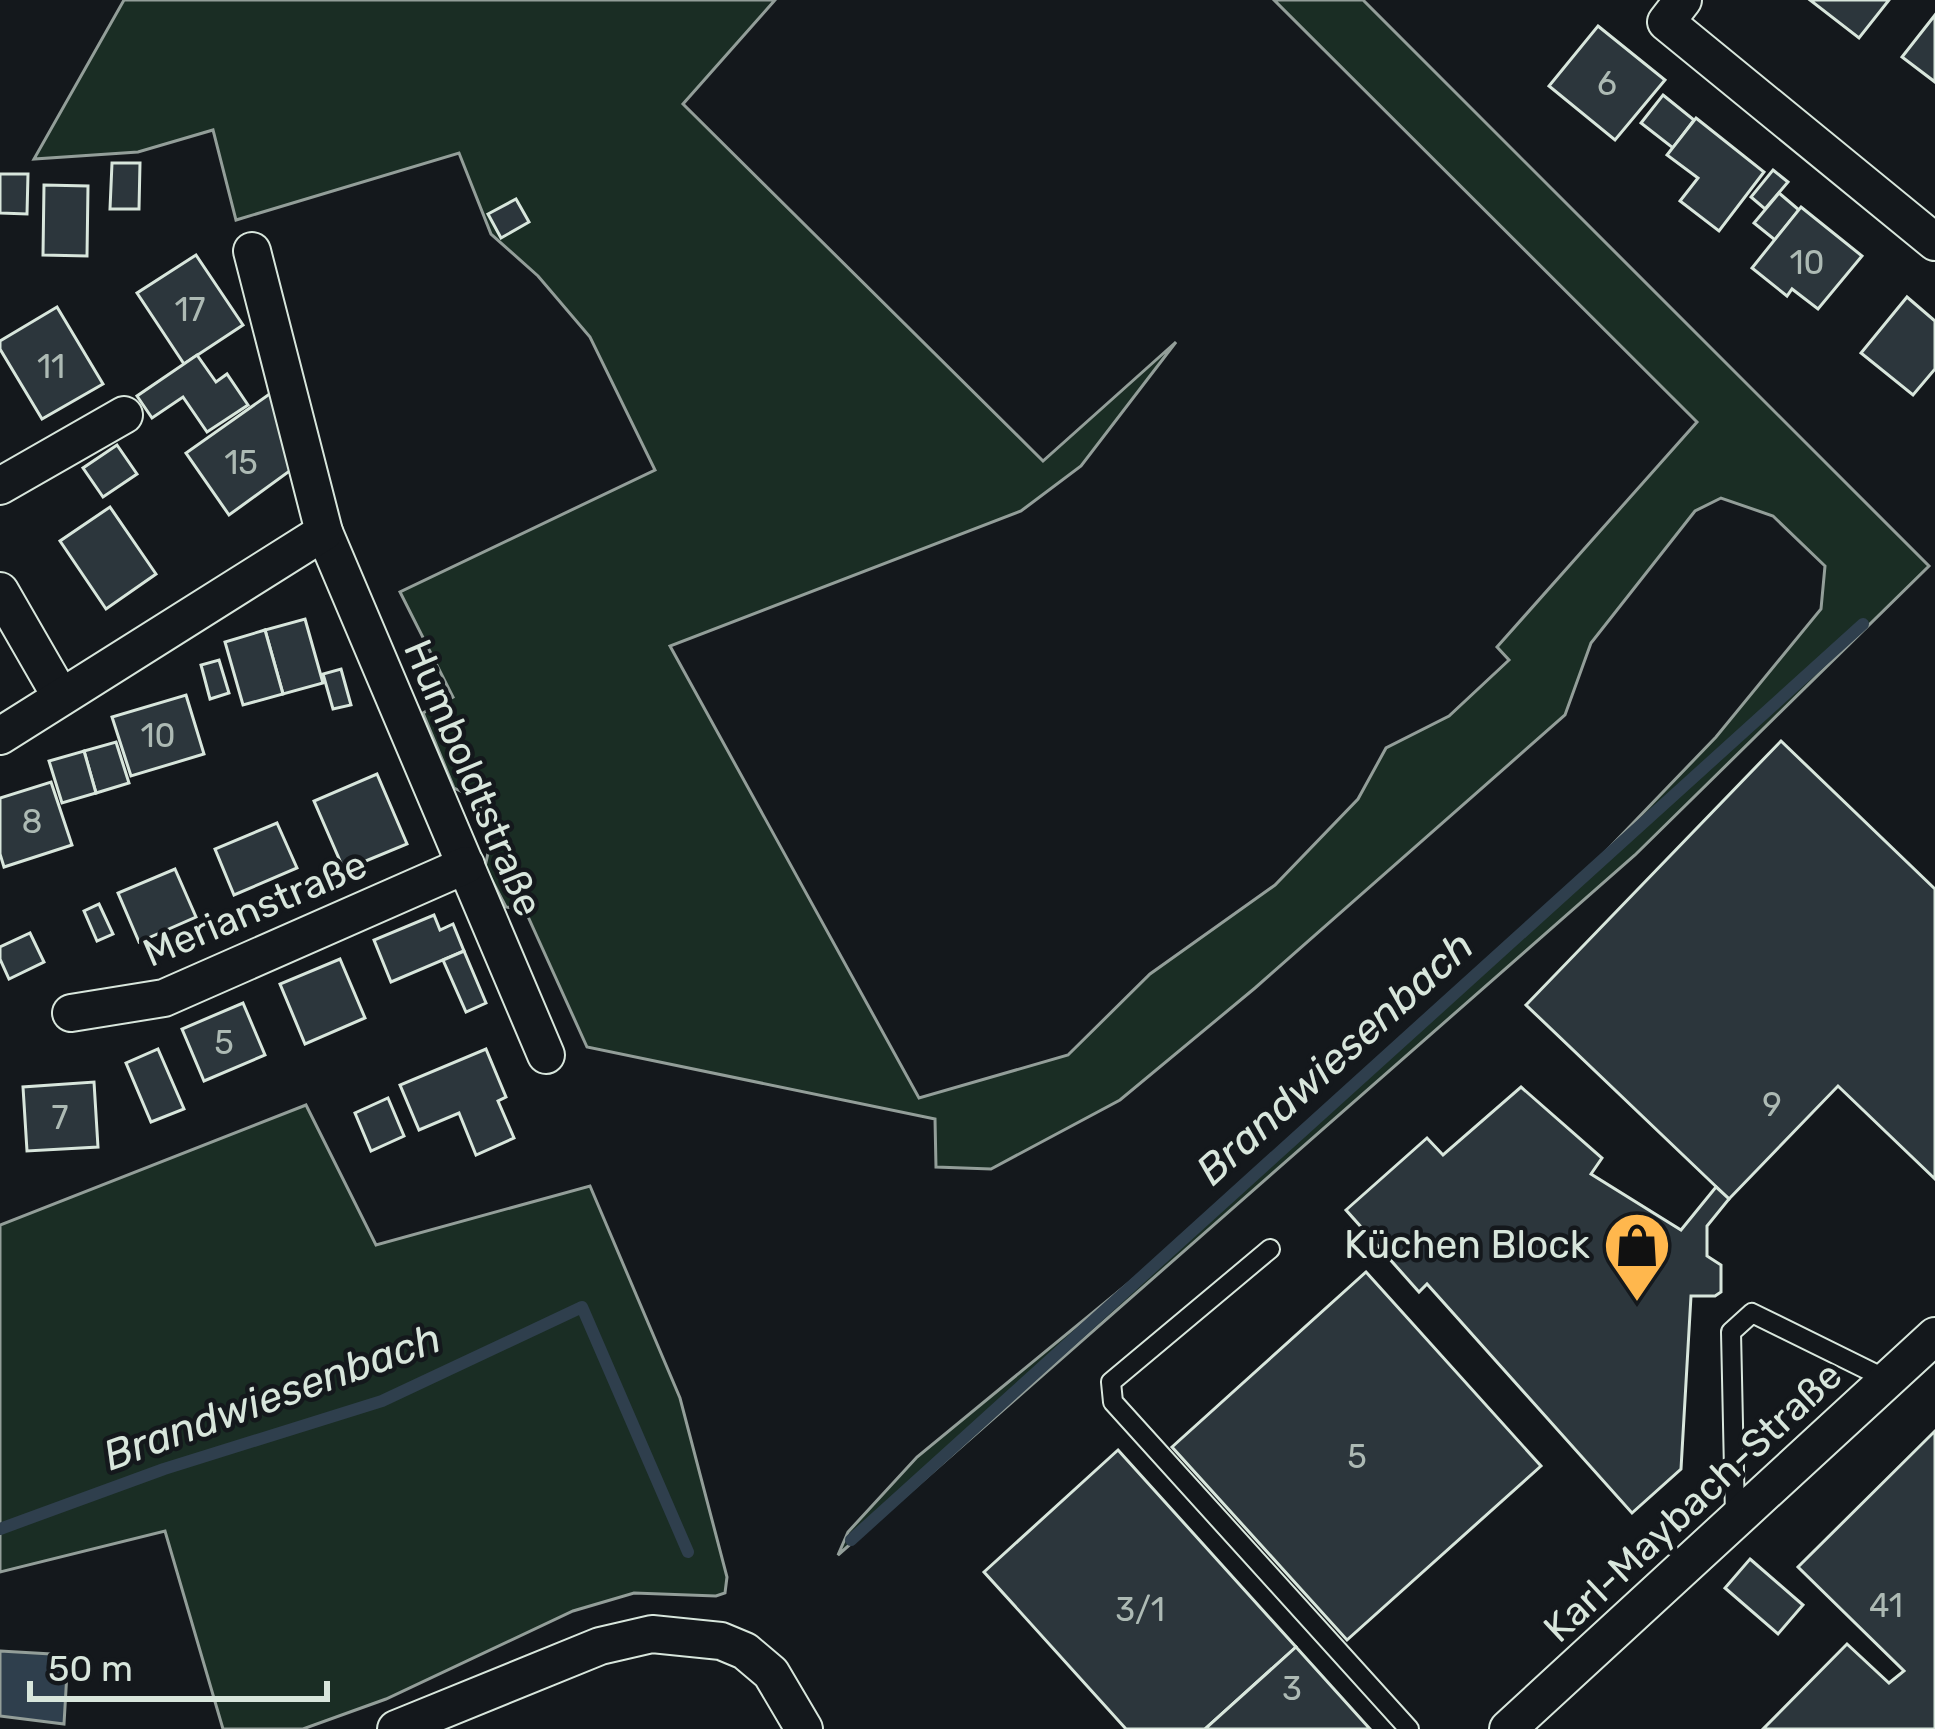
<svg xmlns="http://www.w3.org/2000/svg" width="1935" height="1729" font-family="Rubik,sans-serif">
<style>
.green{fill:#1a2d24;stroke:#939e99;stroke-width:3}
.water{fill:#2f3f4d;stroke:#939e99;stroke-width:3}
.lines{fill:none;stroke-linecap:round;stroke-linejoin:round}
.stream{stroke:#2f3f4d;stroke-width:12}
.building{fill:#2c363c;stroke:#d8e6dc;stroke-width:3}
.service-casing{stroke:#d8e6dc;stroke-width:22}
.minor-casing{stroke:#d8e6dc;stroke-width:40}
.service{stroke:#14181c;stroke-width:18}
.minor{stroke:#14181c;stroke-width:36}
.labels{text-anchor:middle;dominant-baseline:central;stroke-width:9;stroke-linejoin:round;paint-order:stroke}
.number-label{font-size:33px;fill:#adbab4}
.street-label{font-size:39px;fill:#d8e6dc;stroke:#14181c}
.poi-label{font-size:39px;fill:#d8e6dc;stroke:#14181c;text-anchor:end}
.water-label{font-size:42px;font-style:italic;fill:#d8e6dc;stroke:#14181c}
</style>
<rect width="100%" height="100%" fill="#14181c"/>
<g class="green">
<path d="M124 0H775L683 104 1043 461 1176 342 1081 466 1021 511 670 646 919 1098 1068 1055 1150 974 1275 885 1358 799 1386 748 1449 716 1509 660 1497 647 1697 422 1274 0H1363L1929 566 1635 855 838 1555 848 1532 917 1457 1253 1181 1533 927 1716 737 1821 609 1825 566 1773 516 1721 498 1695 511 1591 643 1565 715 1255 988 1120 1100 991 1169 936 1167 935 1119 587 1047 525 910 506 907 485 867 493 830 475 798 454 788 423 713 453 697 400 592 655 470 590 337 538 276 491 234 459 153 236 220 213 130 138 152 34 159Z"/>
<path d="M306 1105 376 1245 590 1186 680 1398 727 1577 725 1593 716 1596 634 1593 573 1611 386 1699 303 1729H223L165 1531 0 1572V1225Z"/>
</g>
<path class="water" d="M0 1651 68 1655 64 1724 0 1716Z"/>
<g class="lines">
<g class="stream">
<path d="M0 1529 164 1469 382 1401 582 1307 688 1552"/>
<path d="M851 1540 1863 624"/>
</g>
</g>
<g class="building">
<path d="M1810 0H1889L1859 38Z"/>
<path d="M1935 15V82L1902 57Z"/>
<path d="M1598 26 1665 80 1615 140 1549 86Z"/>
<path d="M1663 95 1694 120 1673 148 1641 123Z"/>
<path d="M1696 118 1764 172 1719 231 1680 201 1698 178 1667 155Z"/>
<path d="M112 163H140L139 209H110Z"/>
<path d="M1773 170 1788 182 1765 209 1751 197Z"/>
<path d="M0 174H28L27 214 0 213Z"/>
<path d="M44 185 88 186 87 256 43 255Z"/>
<path d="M1779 193 1799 210 1775 240 1754 223Z"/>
<path d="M516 199 529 222 501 238 488 214Z"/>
<path d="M1801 207 1862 256 1818 309 1792 289 1787 296 1752 268Z"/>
<path d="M196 255 243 325 184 364 137 293Z"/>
<path d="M1907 297 1935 321V369L1913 395 1861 353Z"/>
<path d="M57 307 103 384 42 419 0 349V341Z"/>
<path d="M197 355 216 382 227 374 248 405 207 432 183 397 152 418 137 396Z"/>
<path d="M271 393 291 470 229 515 186 453Z"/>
<path d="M117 445 137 474 103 497 83 468Z"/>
<path d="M110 507 156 574 106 609 60 541Z"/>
<path d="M305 619 323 683 283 694 265 630Z"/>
<path d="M265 630 283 694 243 705 225 642Z"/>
<path d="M219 660 229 693 210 699 201 665Z"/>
<path d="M341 669 351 705 333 709 323 674Z"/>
<path d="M186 695 204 754 131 776 112 717Z"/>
<path d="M1781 741 1935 889V1179L1838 1086 1729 1199 1526 1005Z"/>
<path d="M116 742 129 783 96 793 84 751Z"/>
<path d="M84 751 96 793 62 803 49 761Z"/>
<path d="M377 774 407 844 344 870 314 801Z"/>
<path d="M51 782 72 845 4 867 0 854V798Z"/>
<path d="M277 823 297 868 234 895 215 849Z"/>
<path d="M175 869 196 917 139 942 118 893Z"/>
<path d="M99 904 113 934 97 941 84 911Z"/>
<path d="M434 915 440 930 453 924 464 951 391 982 374 940Z"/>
<path d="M30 933 44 962 9 979 0 959V947Z"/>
<path d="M464 951 486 1003 466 1012 443 960Z"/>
<path d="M340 959 365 1018 305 1044 280 984Z"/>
<path d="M243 1003 265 1055 204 1081 182 1029Z"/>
<path d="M158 1049 184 1109 151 1122 126 1063Z"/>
<path d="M486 1049 506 1097 498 1101 514 1138 476 1155 459 1113 419 1130 400 1085Z"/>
<path d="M94 1082 98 1147 27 1151 23 1087Z"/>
<path d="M1521 1087 1602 1158 1591 1174 1681 1230 1716 1187 1729 1199 1707 1226V1256L1721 1265V1292L1715 1296H1691L1681 1469 1632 1513 1427 1284 1419 1292 1346 1210 1427 1138 1443 1155Z"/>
<path d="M388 1098 404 1136 371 1151 355 1113Z"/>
<path d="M1366 1272 1541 1466 1347 1640 1172 1447Z"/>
<path d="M1935 1431V1729H1763L1847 1644 1889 1683 1904 1671 1798 1567Z"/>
<path d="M1118 1450 1296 1647 1205 1729H1126L984 1572Z"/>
<path d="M1750 1559 1803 1605 1778 1634 1725 1588Z"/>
<path d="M1296 1647 1370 1729H1205Z"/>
</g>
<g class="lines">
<defs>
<g id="service">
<path d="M1270 1249 1111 1382 1113 1402 1409 1729"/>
<path d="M1735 1516 1731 1332 1752 1313 1888 1380"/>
</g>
<g id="minor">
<path d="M1683 0 1666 22 1935 242"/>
<path d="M0 486 124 415"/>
<path d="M324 532 546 1055"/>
<path d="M0 591 61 697"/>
<path d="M0 736 324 532 252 251"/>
<path d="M71 1013 164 998 466 865"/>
<path d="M396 1729 600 1646 652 1634 721 1641 745 1651 771 1673 804 1729"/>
<path d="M1508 1729 1935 1336"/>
</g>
</defs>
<use href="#service" class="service-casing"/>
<use href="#minor" class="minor-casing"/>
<use href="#service" class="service"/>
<use href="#minor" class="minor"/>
</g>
<defs>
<symbol id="shop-pin" viewBox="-11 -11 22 30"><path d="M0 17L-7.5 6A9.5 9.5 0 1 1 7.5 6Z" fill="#ffb74d" stroke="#14181c"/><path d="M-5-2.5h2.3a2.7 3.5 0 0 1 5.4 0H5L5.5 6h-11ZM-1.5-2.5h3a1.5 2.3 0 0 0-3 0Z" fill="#111"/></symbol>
</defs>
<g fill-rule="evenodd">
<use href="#shop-pin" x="1599" y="1207" width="76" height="104"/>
</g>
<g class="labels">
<g class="number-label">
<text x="1607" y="83">6</text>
<text x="1807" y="262">10</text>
<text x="190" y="309">17</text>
<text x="51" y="366">11</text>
<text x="241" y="462">15</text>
<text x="158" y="735">10</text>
<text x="32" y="821">8</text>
<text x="224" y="1042">5</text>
<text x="1772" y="1104">9</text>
<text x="60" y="1117">7</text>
<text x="1357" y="1456">5</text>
<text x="1886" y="1605">41</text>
<text x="1140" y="1609">3/1</text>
<text x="1292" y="1688">3</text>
</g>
<g class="street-label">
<text transform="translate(473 778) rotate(67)">Humboldtstraße</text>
<text transform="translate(255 909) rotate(-23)">Merianstraße</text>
<text transform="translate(1693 1502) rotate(-43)">Karl-Maybach-Straße</text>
</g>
<g class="poi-label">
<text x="1590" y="1245">Küchen Block</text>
</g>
<g class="water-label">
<text transform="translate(1335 1058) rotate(-42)">Brandwiesenbach</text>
<text transform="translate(272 1397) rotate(-20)">Brandwiesenbach</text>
</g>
</g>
<path d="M30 1681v18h297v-18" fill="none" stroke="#d8e6dc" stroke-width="6"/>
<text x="48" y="1681" font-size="36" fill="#d8e6dc" stroke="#14181c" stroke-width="9" paint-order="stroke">50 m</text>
</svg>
